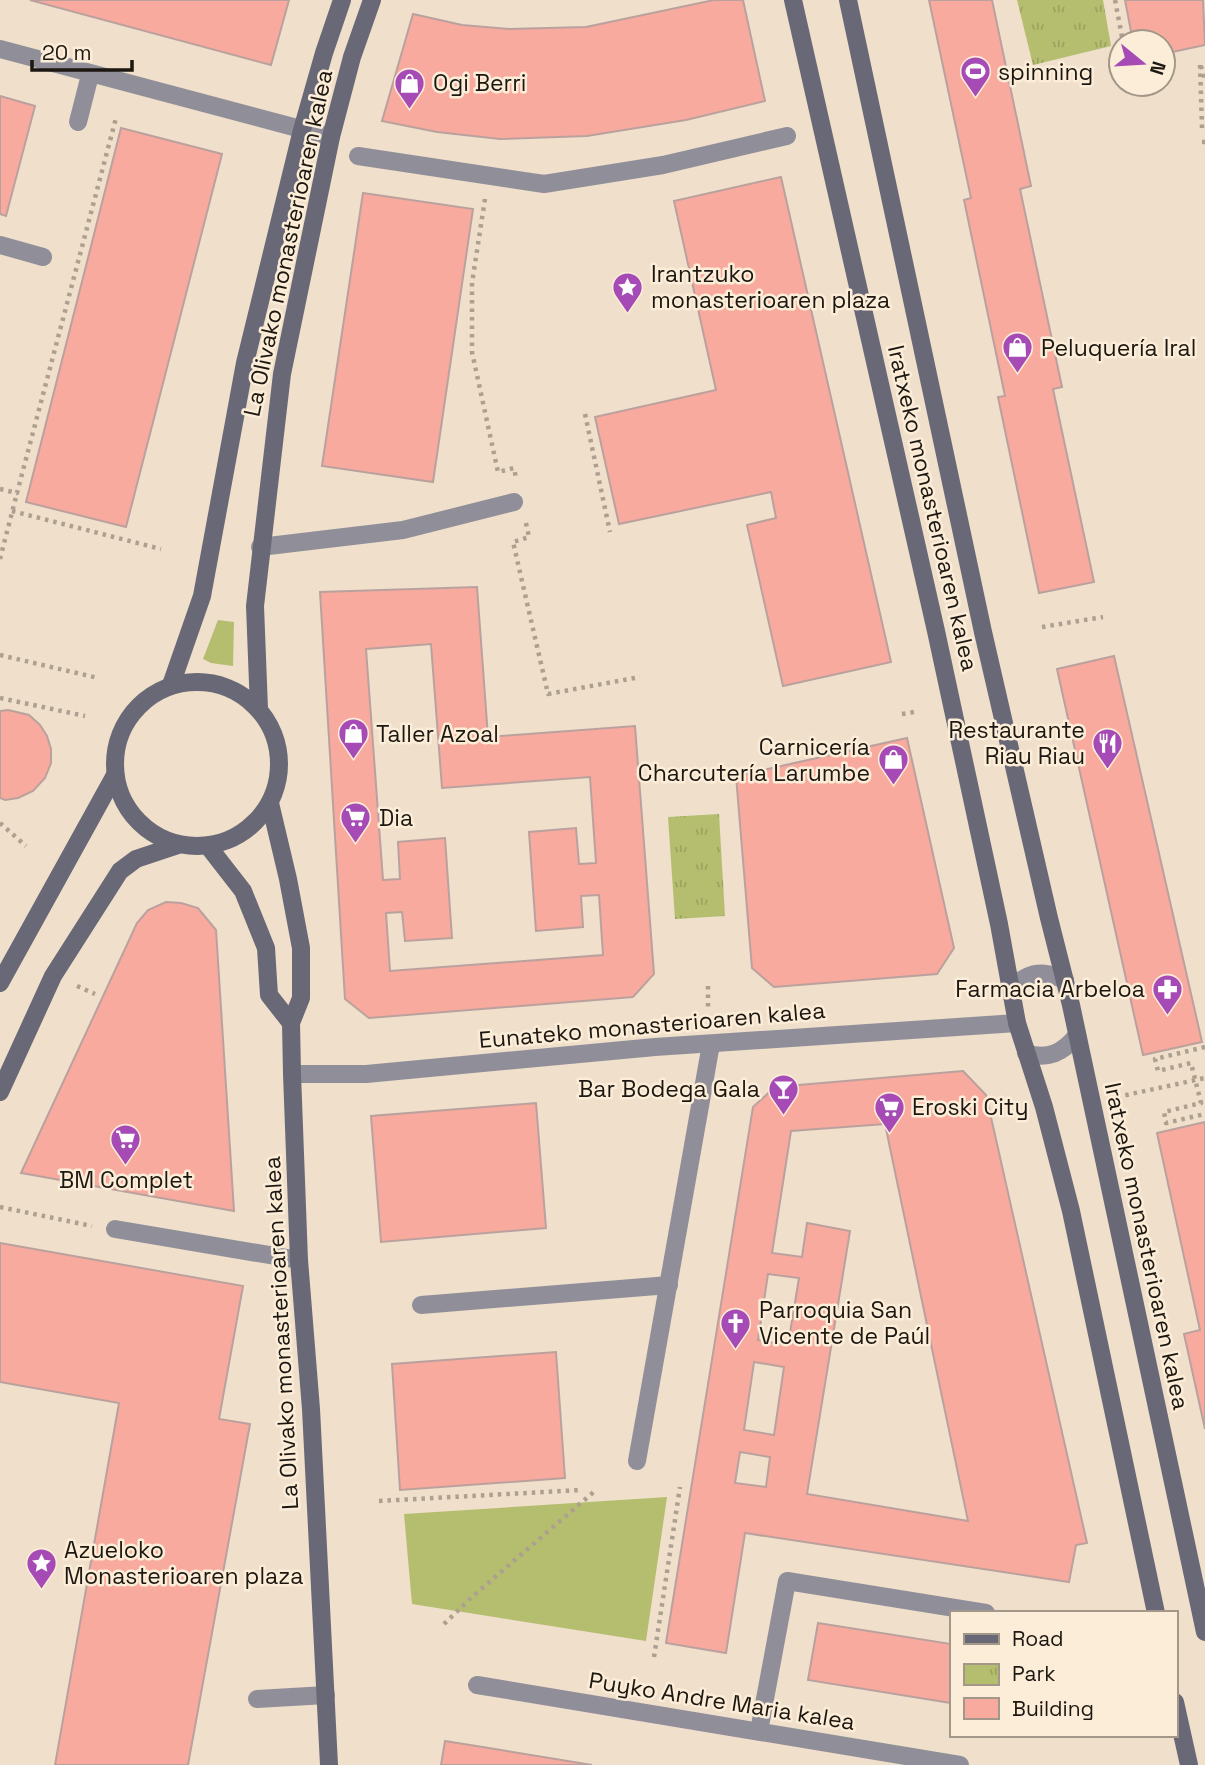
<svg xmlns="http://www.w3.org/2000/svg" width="1205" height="1765" font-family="'Space Grotesk',sans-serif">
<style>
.green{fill:#b5be6f}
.park{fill:url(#park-tufts)}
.building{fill:#f9aa9e;stroke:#bba19d;stroke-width:2;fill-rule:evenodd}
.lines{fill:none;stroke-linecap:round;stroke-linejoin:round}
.path{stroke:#ada090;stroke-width:4.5;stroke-dasharray:3.5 5;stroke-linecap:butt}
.lane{stroke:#908f99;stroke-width:18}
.street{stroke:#908f99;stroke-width:18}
.secondary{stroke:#696876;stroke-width:18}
.labels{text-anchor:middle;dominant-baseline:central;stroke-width:5;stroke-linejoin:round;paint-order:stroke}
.poi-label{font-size:23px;fill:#1c1710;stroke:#fcedd8;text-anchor:start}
.street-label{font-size:23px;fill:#1c1710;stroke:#fcedd8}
</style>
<defs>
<pattern id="park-tufts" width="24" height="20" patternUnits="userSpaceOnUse" patternTransform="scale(1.75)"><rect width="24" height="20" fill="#b5be6f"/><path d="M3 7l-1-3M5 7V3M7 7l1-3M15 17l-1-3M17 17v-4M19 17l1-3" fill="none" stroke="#9ba35f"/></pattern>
</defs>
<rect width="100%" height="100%" fill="#efdfcb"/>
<g class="green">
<path d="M218 620 234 622 233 666 211 663 203 659Z"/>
<path d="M667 1497 646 1641 412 1604 404 1514Z"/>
</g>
<g class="park">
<path d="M1017 0H1103L1111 46 1033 65Z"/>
<path d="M719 814 725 916 675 919 668 817Z"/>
</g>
<g class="building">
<path d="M30 0H289L271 65Z"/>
<path d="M714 0H743L765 101 686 120 587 136 500 139 437 132 382 121 413 14 462 25 509 29 586 27Z"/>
<path d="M929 0H992L1031 186 1020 189 1062 387 1053 389 1094 582 1039 593 998 397 1005 396 964 200 971 198Z"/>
<path d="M1125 0H1203L1205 45 1163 54V42H1133Z"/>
<path d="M0 96 35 106 6 216 0 214Z"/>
<path d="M121 128 222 154 126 527 26 502Z"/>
<path d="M781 177 891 662 783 686 747 525 776 518 771 492 619 524 595 417 716 390 674 201Z"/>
<path d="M363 193 473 209 433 482 322 466Z"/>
<path d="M477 587 488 737 635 726 654 974 633 997 369 1018 345 999 320 592ZM431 644 442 788 590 777 596 863 579 864 576 828 529 832 536 931 583 927 581 896 599 895 603 955 390 971 386 913 402 912 405 941 452 938 445 838 398 842 400 879 383 880 366 649Z"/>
<path d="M1114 656 1202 1042 1143 1055 1057 669Z"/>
<path d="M8 710 29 715 40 725 47 736 51 749V763L45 778 33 791 18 798 5 800 0 798V711Z"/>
<path d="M907 738 954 948 937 974 774 987 752 968 736 776Z"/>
<path d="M166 902 181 903 198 908 216 930 234 1211 21 1173 137 923 148 910Z"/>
<path d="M963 1071 986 1095 1087 1543 1076 1545 1069 1582 745 1533 726 1653 666 1643 753 1107 775 1087ZM885 1124 968 1521 807 1494 850 1231 807 1223 802 1257 772 1253 791 1131ZM768 1274 799 1278 788 1345 758 1340ZM754 1362 784 1367 774 1435 744 1430ZM740 1452 770 1457 766 1487 735 1483Z"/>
<path d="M536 1103 546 1228 381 1242 371 1116Z"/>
<path d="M1205 1122V1429L1184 1334 1200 1330 1157 1133Z"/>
<path d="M0 1243 243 1286 219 1419 250 1424 188 1765H55L119 1403 0 1382Z"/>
<path d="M556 1352 565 1478 400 1490 392 1364Z"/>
<path d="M818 1623 951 1644V1703L808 1680Z"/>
<path d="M445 1741 495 1749 592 1765H441Z"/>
</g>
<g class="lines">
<g class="path">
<path d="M1115 0 1123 42"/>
<path d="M1202 128 1200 63 1205 80"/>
<path d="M1202 142H1205"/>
<path d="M485 199 472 283V352L498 472 514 468 516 478"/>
<path d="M585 414 610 532"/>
<path d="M0 489 17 493 116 118"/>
<path d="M12 511 161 549"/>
<path d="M526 523 529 537 513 542 548 694 640 677"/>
<path d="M0 559 17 493"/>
<path d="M1042 627 1103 617"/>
<path d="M0 655 98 678"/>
<path d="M0 698 85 716"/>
<path d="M902 714 914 712"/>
<path d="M0 823 26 846"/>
<path d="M77 986 95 994"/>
<path d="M708 986V1009"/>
<path d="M1205 1047 1155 1059 1158 1071 1191 1063 1201 1103 1164 1112 1166 1123 1205 1114"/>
<path d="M1117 1097 1205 1078"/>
<path d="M0 1207 92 1226"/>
<path d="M379 1501 581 1490"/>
<path d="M444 1624 472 1597 596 1490"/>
<path d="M654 1657 680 1487"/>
</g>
<g class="lane">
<path d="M78 122 90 75"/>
<path d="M0 245 43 257"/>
<path d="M260 547 403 530 514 502"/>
<path d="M115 1229 299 1260"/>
<path d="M257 1699 326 1695"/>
</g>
<g class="street">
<path d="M0 49 331 137"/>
<path d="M358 156 544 184 663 165 787 136"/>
<path d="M1009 988C1033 972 1038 969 1065 980"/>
<path d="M1026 1053C1048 1060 1063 1053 1077 1035"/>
<path d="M292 1074H366L655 1047 1017 1023"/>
<path d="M421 1305 669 1285"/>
<path d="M637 1461 711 1044"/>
<path d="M477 1685 960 1765"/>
<path d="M759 1731 787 1581 986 1613"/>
</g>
<g class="secondary">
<path d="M793 0 936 631 999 924 1017 1023 1044 1107 1071 1211 1156 1613"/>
<path d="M848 0 983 632 1049 918 1071 1005 1205 1632"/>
<circle cx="197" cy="764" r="82"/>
<path d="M171 685 202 596 245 363 302 130 324 53 342 0"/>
<path d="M259 709 255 606 282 374 331 137 352 57 372 0"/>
<path d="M270 803 288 879 301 948V998L291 1023 292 1074 299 1260 311 1409 329 1765"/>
<path d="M208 846 243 891 266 948 269 995 291 1023"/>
<path d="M0 983 115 775"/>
<path d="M0 1092 53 976 120 871 136 859 178 845"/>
<path d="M1175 1702 1189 1765"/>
</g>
</g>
<defs>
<symbol id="stadium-pin" viewBox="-11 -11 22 30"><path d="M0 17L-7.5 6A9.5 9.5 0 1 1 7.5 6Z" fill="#a64ab5" stroke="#fcedd8"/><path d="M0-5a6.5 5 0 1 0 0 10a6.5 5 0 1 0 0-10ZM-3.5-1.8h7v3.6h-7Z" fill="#fff"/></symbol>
<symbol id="shop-pin" viewBox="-11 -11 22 30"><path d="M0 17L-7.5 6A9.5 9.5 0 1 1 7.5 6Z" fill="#a64ab5" stroke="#fcedd8"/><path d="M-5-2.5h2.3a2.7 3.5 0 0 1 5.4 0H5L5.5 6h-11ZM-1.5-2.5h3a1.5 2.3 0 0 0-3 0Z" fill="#fff"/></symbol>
<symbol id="sight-pin" viewBox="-11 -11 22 30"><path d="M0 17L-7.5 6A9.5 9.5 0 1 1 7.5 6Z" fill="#a64ab5" stroke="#fcedd8"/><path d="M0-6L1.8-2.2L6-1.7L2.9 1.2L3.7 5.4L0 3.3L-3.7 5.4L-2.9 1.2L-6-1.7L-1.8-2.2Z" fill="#fff"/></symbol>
<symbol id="restaurant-pin" viewBox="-11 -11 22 30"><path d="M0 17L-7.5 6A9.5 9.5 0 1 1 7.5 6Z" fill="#a64ab5" stroke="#fcedd8"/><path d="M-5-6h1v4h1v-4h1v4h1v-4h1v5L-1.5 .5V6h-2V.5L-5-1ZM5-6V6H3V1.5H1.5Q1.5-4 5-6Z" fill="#fff"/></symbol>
<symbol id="supermarket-pin" viewBox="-11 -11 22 30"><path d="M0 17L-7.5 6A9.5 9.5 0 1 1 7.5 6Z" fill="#a64ab5" stroke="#fcedd8"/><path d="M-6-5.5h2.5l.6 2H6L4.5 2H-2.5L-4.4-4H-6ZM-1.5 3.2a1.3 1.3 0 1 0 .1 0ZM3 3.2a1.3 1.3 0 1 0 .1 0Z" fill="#fff"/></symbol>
<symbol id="pharmacy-pin" viewBox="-11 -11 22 30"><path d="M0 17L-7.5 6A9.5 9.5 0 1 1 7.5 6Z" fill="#a64ab5" stroke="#fcedd8"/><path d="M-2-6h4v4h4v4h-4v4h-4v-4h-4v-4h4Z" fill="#fff"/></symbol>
<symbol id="bar-pin" viewBox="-11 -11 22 30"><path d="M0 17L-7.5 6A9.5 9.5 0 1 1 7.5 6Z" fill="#a64ab5" stroke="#fcedd8"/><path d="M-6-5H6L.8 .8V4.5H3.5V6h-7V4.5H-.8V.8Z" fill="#fff"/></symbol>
<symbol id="church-pin" viewBox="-11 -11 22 30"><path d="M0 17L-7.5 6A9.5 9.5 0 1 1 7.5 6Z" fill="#a64ab5" stroke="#fcedd8"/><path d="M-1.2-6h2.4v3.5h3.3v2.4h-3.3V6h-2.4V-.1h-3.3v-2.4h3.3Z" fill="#fff"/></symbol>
</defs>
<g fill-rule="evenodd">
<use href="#stadium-pin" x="958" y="54" width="35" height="47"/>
<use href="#shop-pin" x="392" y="66" width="35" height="47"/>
<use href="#sight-pin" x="610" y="270" width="35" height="47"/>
<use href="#shop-pin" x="1000" y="330" width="35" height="47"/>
<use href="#shop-pin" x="336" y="716" width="35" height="47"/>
<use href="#restaurant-pin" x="1090" y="726" width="35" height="47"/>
<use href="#shop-pin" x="876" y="742" width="35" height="47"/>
<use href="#supermarket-pin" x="338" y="800" width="35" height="47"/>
<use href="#pharmacy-pin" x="1150" y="972" width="35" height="47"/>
<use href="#bar-pin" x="766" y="1072" width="35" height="47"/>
<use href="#supermarket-pin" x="872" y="1090" width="35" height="47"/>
<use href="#supermarket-pin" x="108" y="1122" width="35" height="47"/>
<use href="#church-pin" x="718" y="1306" width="35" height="47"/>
<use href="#sight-pin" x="24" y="1546" width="35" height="47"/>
</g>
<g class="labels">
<g class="poi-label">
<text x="998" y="72">spinning</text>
<text x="433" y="83">Ogi Berri</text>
<text x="651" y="274">Irantzuko<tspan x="651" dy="26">monasterioaren plaza</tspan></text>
<text x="1041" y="348">Peluquería Iral</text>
<text x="1085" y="730" text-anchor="end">Restaurante<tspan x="1085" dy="26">Riau Riau</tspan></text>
<text x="376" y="734">Taller Azoal</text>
<text x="870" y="747" text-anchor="end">Carnicería<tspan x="870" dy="26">Charcutería Larumbe</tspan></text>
<text x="379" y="818">Dia</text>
<text x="1145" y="989" text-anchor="end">Farmacia Arbeloa</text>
<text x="760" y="1089" text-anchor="end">Bar Bodega Gala</text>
<text x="912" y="1107">Eroski City</text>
<text x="126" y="1180" text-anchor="middle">BM Complet</text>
<text x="759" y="1310">Parroquia San<tspan x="759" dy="26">Vicente de Paúl</tspan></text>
<text x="64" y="1550">Azueloko<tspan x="64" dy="26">Monasterioaren plaza</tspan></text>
</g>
<g class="street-label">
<text transform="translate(288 243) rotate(-78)">La Olivako monasterioaren kalea</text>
<text transform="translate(933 508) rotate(77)">Iratxeko monasterioaren kalea</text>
<text transform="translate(652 1025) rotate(-5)">Eunateko monasterioaren kalea</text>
<text transform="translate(1147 1246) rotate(78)">Iratxeko monasterioaren kalea</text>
<text transform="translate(281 1333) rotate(-93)">La Olivako monasterioaren kalea</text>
<text transform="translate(722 1701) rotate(9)">Puyko Andre Maria kalea</text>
</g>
</g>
<rect x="950" y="1611" width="228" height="126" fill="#fcedd8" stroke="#a29788" stroke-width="2"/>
<rect x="964" y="1634" width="35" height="10" fill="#696876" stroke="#a29788" stroke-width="2"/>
<text x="1012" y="1646" font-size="21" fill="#1c1710">Road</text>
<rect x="964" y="1664" width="35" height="21" fill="url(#park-tufts)" stroke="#a29788" stroke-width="2"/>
<text x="1012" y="1681" font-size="21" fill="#1c1710">Park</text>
<rect x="964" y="1698" width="35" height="21" fill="#f9aa9e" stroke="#a29788" stroke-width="2"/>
<text x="1012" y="1716" font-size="21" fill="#1c1710">Building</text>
<g transform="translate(1142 63) rotate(108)"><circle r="33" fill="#fcedd8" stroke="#a29788" stroke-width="2"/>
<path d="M0-5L12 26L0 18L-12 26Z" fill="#a64ab5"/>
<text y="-10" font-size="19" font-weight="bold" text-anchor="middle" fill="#1c1710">N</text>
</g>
<path d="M32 60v10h100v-10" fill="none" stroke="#1c1710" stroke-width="3.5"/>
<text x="42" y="60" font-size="21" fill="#1c1710" stroke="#fcedd8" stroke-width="5" paint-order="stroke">20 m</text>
</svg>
